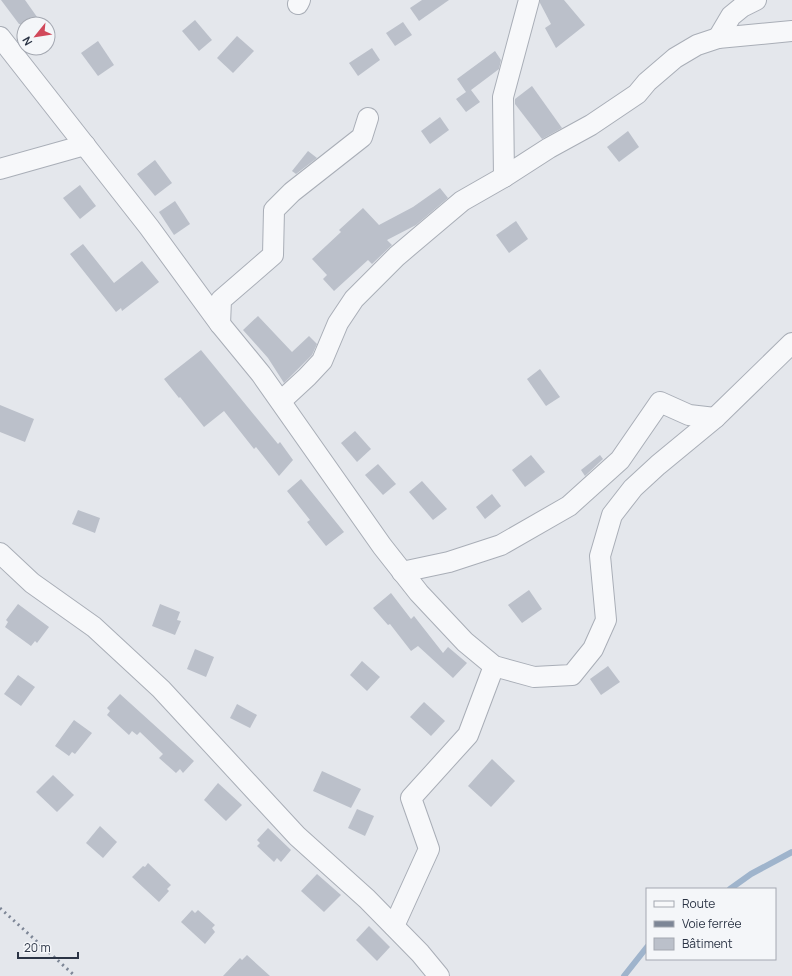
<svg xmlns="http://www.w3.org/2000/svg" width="792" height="976" font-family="Manrope,sans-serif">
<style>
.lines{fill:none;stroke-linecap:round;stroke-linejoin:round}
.stream{stroke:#9fb4cc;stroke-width:6}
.building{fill:#bbc0ca}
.minor-casing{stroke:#a9aeb7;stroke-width:22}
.minor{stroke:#f7f8fa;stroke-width:20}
.rail{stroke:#7d8696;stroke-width:3;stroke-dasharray:2 4;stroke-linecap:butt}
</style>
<rect width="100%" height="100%" fill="#e4e7ec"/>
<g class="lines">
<g class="stream">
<path d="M730 889 751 874 792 852"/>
<path d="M624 976 647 947"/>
</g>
</g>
<g class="building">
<path d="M1 0H25L42 24H19Z"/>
<path d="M422 0H449L419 21 410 8Z"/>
<path d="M540 0H564L585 25 556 48 545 28 551 24 540 3Z"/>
<path d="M195 20 212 40 199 51 182 31Z"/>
<path d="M403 22 412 35 395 46 386 33Z"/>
<path d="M237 36 254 51 233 73 217 58Z"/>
<path d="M98 41 114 65 98 76 81 53Z"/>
<path d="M372 48 380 60 358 76 349 63Z"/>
<path d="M495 51 501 60 499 69 471 90 480 102 466 112 456 99 466 92 457 79Z"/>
<path d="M532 86 562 128 542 139 515 104V99Z"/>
<path d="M440 117 449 130 430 144 421 131Z"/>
<path d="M628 131 639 147 619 162 607 147Z"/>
<path d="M308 151 317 158 296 174 292 171Z"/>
<path d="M155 160 172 183 155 196 137 174Z"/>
<path d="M80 185 96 206 80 219 63 198Z"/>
<path d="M440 188 448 198 416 225 387 240 392 245 372 264 368 260 334 291 323 279 327 275 312 259 341 232 339 230 363 208 379 225 413 207Z"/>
<path d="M175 201 190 224 174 235 159 212Z"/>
<path d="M516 221 528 239 509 253 496 235Z"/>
<path d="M83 244 114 283 142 261 159 282 122 311 121 308 116 312 70 254Z"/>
<path d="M258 316 292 352 309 336 317 344 312 355 284 383 268 358 243 330Z"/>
<path d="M201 350 278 444 280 442 293 460 279 476 256 447 254 449 224 411 204 427 180 397 179 398 164 379Z"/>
<path d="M540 369 560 397 546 406 527 379Z"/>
<path d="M0 405 34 419 25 442 0 432Z"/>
<path d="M355 431 371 449 357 462 341 443Z"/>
<path d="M531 455 545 472 525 487 512 470Z"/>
<path d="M600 455 603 459 585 476 581 470Z"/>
<path d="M378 464 396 484 383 495 365 475Z"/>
<path d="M301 479 344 532 326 546 307 522 310 520 287 491Z"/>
<path d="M422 481 447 509 433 520 409 492Z"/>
<path d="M492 494 501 506 485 519 476 507Z"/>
<path d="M78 510 100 518 95 533 72 524Z"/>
<path d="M529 590 542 609 522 623 508 605Z"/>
<path d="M391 593 411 619 414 616 443 653 448 647 467 663 453 678 418 646 411 651 390 624 388 625 373 608Z"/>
<path d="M18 604 49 627 37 643 35 641 31 646 5 627 8 622 6 620Z"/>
<path d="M160 604 180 612 177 620 181 621 175 635 152 626Z"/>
<path d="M195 649 214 657 206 677 187 669Z"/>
<path d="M362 661 380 677 367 691 350 675Z"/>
<path d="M608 666 620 682 601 695 590 679Z"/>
<path d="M18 675 35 687 21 706 4 694Z"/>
<path d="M120 694 194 761 183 773 180 769 176 773 159 758 163 754 140 732 137 735 132 731 129 735 107 715 110 711 107 708Z"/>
<path d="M424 702 445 721 431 736 410 717Z"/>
<path d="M237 704 257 715 250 728 230 718Z"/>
<path d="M74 720 92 733 75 754 72 752 69 756 55 746Z"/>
<path d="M492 759 515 781 491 807 468 786Z"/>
<path d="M322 771 361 789 351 808 313 791Z"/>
<path d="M53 775 74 795 57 812 36 792Z"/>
<path d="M218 783 242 805 226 821 204 800Z"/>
<path d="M357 809 374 816 365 836 348 828Z"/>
<path d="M100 826 117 842 103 858 86 843Z"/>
<path d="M268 828 291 850 281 862 277 858 274 862 257 846 260 843 257 840Z"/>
<path d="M148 863 171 885 167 889 169 891 159 902 132 877 143 866 145 867Z"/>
<path d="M317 874 341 895 324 912 301 891Z"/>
<path d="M192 910 195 913 198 910 215 925 212 928 215 932 205 944 181 922Z"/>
<path d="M369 926 390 947 377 961 356 940Z"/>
<path d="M247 955 270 976H223L240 958 242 960Z"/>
</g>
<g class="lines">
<defs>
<g id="minor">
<path d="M298 4 300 0"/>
<path d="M0 37 149 227 220 324 261 374 382 546 419 593 465 642 494 666 534 677 572 675 593 649 606 620 600 556 612 515 633 488 658 465 715 418 792 343"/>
<path d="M718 38 731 16 742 7 756 0"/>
<path d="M0 169 85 145"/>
<path d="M504 177 503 97 529 0"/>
<path d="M220 324 221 300 273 255 274 210 292 192 362 137 368 118"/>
<path d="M281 401 307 377 322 361 338 323 354 299 397 256 462 201 504 177 549 148 591 125 637 94 647 82 675 58 697 45 718 38 792 31"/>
<path d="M0 553 32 583 94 627 161 689 297 836 367 899 420 953 439 976"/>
<path d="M402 572 449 562 501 545 569 506 620 460 660 402 689 415 715 418"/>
<path d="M394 926 429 849 411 798 468 735 494 666"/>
</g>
</defs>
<use href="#minor" class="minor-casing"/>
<use href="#minor" class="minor"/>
<path class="rail" d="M0 908 75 976"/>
</g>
<rect x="646" y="888" width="130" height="72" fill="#f4f6f9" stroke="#a4a8b1"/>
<rect x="654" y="901" width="20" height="6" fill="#f7f8fa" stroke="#a4a8b1"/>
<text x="682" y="908" font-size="12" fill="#2b3445">Route</text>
<rect x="654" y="921" width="20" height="6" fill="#7d8696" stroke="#a4a8b1"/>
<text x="682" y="928" font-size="12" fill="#2b3445">Voie ferrée</text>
<rect x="654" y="938" width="20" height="12" fill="#bbc0ca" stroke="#a4a8b1"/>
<text x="682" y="948" font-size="12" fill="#2b3445">Bâtiment</text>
<g transform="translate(36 36) rotate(240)"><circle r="19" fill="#f4f6f9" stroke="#a4a8b1"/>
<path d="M0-3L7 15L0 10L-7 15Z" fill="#d1495b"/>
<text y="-6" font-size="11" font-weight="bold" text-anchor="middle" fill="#2b3445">N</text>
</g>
<path d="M18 952v6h60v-6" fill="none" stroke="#2b3445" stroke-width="2"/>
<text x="24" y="952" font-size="12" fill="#2b3445" stroke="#f4f6f9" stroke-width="3" paint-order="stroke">20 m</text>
</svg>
